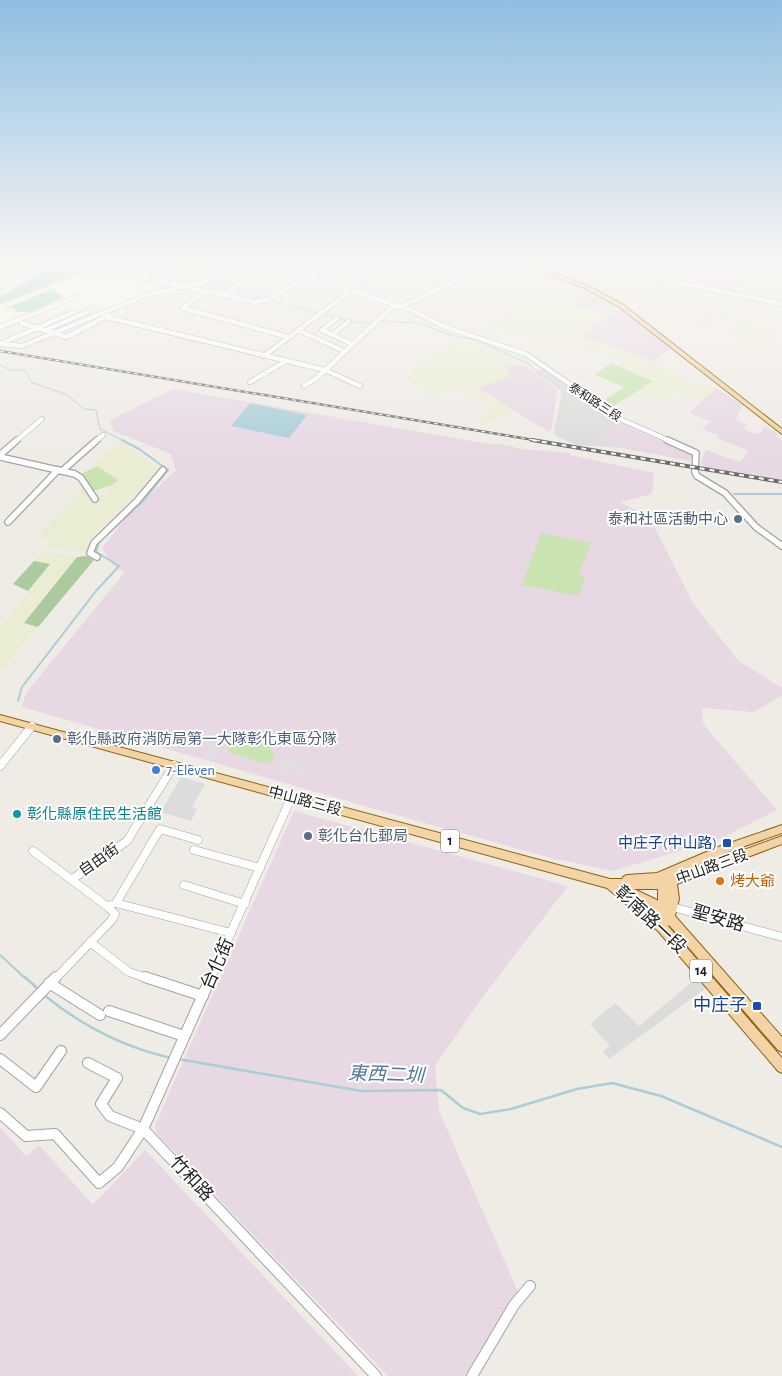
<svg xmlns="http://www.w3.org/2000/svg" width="782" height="1376" font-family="'Alegreya Sans','Noto Sans TC',sans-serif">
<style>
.residential{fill:#dddcdc}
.industrial{fill:#e7d8e4}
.education{fill:#fcfce1}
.farmland{fill:#eaecd3}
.grass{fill:#c9e4b0}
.forest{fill:#abca9e}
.park{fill:#c7f5cb}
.pitch{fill:#8bd7ba}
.parking{fill:#dfdfdf}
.water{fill:#aaced8}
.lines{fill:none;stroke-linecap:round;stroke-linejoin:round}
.stream-far2{stroke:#aaced8;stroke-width:1}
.stream-far1{stroke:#aaced8;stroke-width:2}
.stream{stroke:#aaced8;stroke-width:2.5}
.minor-far3-casing{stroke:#a3a3a3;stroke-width:5.5}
.minor-far2-casing{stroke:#a3a3a3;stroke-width:8}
.minor-far1-casing{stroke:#a3a3a3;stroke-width:9}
.minor-casing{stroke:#a3a3a3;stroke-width:12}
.major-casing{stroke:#8c630d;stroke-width:2}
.minor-far3{stroke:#fff;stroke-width:4.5}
.minor-far2{stroke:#fff;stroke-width:5.5}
.minor-far1{stroke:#fff;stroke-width:8}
.minor{stroke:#fff;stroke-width:10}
.major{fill:#f4d3a6;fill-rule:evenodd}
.rail-far1-casing{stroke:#6d6d6d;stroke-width:2.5}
.rail-casing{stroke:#6d6d6d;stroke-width:4}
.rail-far1{stroke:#fff;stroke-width:1;stroke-dasharray:4;stroke-linecap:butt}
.rail{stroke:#fff;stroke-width:2;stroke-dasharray:5;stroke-linecap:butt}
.service-dot{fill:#5c6f8a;stroke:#fff;stroke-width:2}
.shop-dot{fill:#3f7fe0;stroke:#fff;stroke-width:2}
.culture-dot{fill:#0f9aa8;stroke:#fff;stroke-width:2}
.transit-dot{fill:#1a4fb4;stroke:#fff;stroke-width:2}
.food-dot{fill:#e8710a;stroke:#fff;stroke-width:2}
.labels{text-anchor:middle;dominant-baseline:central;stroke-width:4;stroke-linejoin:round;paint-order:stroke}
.far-street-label{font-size:12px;fill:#1f1f1f;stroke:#fff}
.shield{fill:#fff;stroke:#626262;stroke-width:1}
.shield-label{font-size:14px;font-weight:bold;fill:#1f1f1f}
.service-label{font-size:15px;fill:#4e5e75;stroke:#fff;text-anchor:start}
.shop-label{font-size:15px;fill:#366cbe;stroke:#fff;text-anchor:start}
.street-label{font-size:15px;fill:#1f1f1f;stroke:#fff}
.culture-label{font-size:15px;fill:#0d838f;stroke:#fff;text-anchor:start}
.transit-label{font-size:15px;fill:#164399;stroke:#fff;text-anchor:end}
.food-label{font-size:15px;fill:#c56008;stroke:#fff;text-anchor:start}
.near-street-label{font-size:18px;fill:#1f1f1f;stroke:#fff}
.near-transit-label{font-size:18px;fill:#164399;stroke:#fff;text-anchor:end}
.near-water-label{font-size:19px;font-style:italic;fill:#50779f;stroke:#fff}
</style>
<rect width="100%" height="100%" fill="#efece6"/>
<g class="residential">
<path d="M543 369 603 412 624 424 604 434 622 448 576 445 556 436 554 432 562 392 536 372Z"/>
<path d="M181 777 205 784 192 807 197 809 191 821 161 812Z"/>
<path d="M698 977 706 988 609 1059 603 1051 610 1046 590 1024 615 1003 639 1026Z"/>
</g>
<g class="industrial">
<path d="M708 266 735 278 749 281 731 293 677 283Z"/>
<path d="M584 290 625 313 670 349 653 362 582 336 614 313 574 306 575 301 569 299Z"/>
<path d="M519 365 526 366 557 390 552 428 549 432 477 388 510 376 506 370 508 366Z"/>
<path d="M716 388 742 405 736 420 747 425 743 429 758 435 765 427 777 433 776 436 782 441V481L704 467 701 463 706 450 740 462 749 451 717 438 719 435 702 429 711 421 689 413Z"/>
<path d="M173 389 495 445 498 443 521 449 570 453V455L654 473 652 492 649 495 620 502 640 513 654 526 694 605 739 661 782 688V695L754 712 702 708 703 724 777 810 722 838 613 871 551 858 389 813 22 707 26 693 124 573 112 564 102 548 128 515 176 470 171 454 113 431 110 420Z"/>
<path d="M624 424 692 455V458L689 461 622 448 604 434Z"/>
<path d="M294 811 568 886 481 999 435 1066 439 1111 519 1294 472 1376H388L157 1134 155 1125Z"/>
<path d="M0 1127 26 1156 39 1145 93 1205 145 1150 358 1376H0Z"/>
</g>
<g class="education">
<path d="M0 263H38L0 286Z"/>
<path d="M90 270 155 285 144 293 102 309 92 304 75 312 68 307 46 316 39 313 0 328V305Z"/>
</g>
<g class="farmland">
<path d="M650 263H754L746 268 782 283V304L731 293 749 281 735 278 709 266 677 283 636 273Z"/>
<path d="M543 291H549L576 302 574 306 577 307 584 308 589 306 614 313 582 336 586 339 603 343 653 362 694 382 716 388 701 401 676 391 663 401 637 392 653 381 619 366 624 361 590 347 583 348 564 340 553 347 501 328 493 333 482 329Z"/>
<path d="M725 305 736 307 709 328 698 323Z"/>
<path d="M739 324 774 334 765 346 726 333Z"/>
<path d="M461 341 487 346 526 366H508L506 370 510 376 478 388 514 410 487 424 473 422 493 411 456 386 431 397 422 388 404 377Z"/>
<path d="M121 442 160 469 90 540 86 551 71 552 47 547 52 539 37 535 82 488 94 502 117 480 94 464Z"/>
<path d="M43 550 77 557 24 623 38 627 4 668 0 666V627L50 564 34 561Z"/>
</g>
<g class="grass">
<path d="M611 363 653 381 612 407 605 400 624 387 595 375Z"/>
<path d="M97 466 118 480 112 485 93 491 81 474Z"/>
<path d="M541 533 591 543 579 574 585 577 579 596 522 585Z"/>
<path d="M244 739C259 741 274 743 274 761L267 764 228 752V747Z"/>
</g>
<g class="forest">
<path d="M87 556 94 560 38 627 24 623 77 557Z"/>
<path d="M34 561 50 564 28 591 13 584Z"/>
</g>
<path class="park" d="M161 263H219C208 270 190 287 178 276 170 270 167 266 157 265Z"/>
<g class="pitch">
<path d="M57 263 89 270 0 304V298Z"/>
<path d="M54 289 56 290 54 292 62 295V298L31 312H17L12 307 3 309Z"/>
</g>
<g class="parking">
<path d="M217 732 227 738 217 754 205 750Z"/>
<path d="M283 755 303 760 297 772 278 767Z"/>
</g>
<path class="water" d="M250 403 307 415 289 438 231 426Z"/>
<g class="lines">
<g class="stream-far2">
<path d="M146 263 156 265"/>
<path d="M161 266H165L183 280 201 281"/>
<path d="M208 283 264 299"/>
<path d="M271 301 357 323 373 322"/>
<path d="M380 321 419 323 453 336 476 340 529 364 540 375"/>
<path d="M0 365 10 370H25L31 382 67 395 84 409 96 410 100 429 124 441"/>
</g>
<g class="stream-far1">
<path d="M734 494H782"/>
<path d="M18 701 22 687 96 591 119 566 96 552 99 542 143 501 168 470 139 449 122 440"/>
<path d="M0 955 26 979"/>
</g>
<g class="stream">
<path d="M25 977 39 990"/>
<path d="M44 995C82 1026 123 1047 171 1058"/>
<path d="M178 1059 361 1091 441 1090 463 1108 480 1114 511 1109 577 1089 612 1083 661 1096 782 1147"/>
</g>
<defs>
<g id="minor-far3">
<path d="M78 263 255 302 268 300 330 263"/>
<path d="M222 263 255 272 223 296"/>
<path d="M296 263 315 274"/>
<path d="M327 263 394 277 419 263"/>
<path d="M606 263 656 278 782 304"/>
<path d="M106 269 119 263"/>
<path d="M140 277 161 263"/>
<path d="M307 277 411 310 443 326 526 354 620 419 670 441"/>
<path d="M342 289 344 290 392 263"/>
<path d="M203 292 183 308 288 337"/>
<path d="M0 294 51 263"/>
<path d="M400 307 489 266 510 263"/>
<path d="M106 317 325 370 360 386"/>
<path d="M337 318 322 330 352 344"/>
<path d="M21 323 67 337 109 315"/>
<path d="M0 327 77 297"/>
<path d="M46 330 87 312"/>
<path d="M298 330 344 351"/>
<path d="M332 335 348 322"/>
<path d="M0 344 22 346 146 295 207 282 253 263"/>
<path d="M0 344 74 312"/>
<path d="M264 356 349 292"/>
<path d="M250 382 286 361"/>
<path d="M304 386 318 377 393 306"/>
<path d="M16 441 42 419"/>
<path d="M96 441 103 435"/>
</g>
<g id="minor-far2">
<path d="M667 440 696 453 695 472 697 476 725 493 756 527 782 546"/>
<path d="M0 455 17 440"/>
<path d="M0 457 75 474 81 478 95 499"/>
<path d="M62 471 97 440"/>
<path d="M8 522 58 470"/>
<path d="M97 557 90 553 94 543 137 501 163 470"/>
</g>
<g id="minor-far1">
<path d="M0 766 32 726"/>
<path d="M194 850 260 868"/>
<path d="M33 851 108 907 111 905"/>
<path d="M71 880 127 841 174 765"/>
<path d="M184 885 245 904"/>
<path d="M116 903 160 829 198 840"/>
<path d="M116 903 231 933"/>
<path d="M669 906 782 937"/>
<path d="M90 942 129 972 149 979"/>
<path d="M55 979 111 921 115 914 108 907"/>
<path d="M210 979 291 798"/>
</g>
<g id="minor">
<path d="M145 977 203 996"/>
<path d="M49 983 100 1015"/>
<path d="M109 1011 184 1036"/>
<path d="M0 1035 56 977"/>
<path d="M0 1059 36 1087 61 1051"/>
<path d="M88 1063 117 1078 101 1104 110 1116 143 1129 211 977"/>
<path d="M0 1113 26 1136 55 1134 99 1183 118 1167 143 1129 376 1376"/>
<path d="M472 1376 514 1305 530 1286"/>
</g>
<g id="major">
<path d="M520 263H527L588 286 622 304 782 429V434L618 306 584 288Z"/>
<path d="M0 715 610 879H622L623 877 627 875 657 873 718 847 782 825V833L725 853 681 873 782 836V844L677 884 679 899 675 916 782 1037V1052L778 1050 669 925 668 926 782 1058V1073L778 1071 658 931 607 888 0 721ZM634 889H658V901L657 900ZM639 901C647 905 655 909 658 917Z"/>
</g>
</defs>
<use href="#minor-far3" class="minor-far3-casing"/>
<use href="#minor-far2" class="minor-far2-casing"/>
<use href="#minor-far1" class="minor-far1-casing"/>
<use href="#minor" class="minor-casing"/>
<use href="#major" class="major-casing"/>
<use href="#minor-far3" class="minor-far3"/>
<use href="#minor-far2" class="minor-far2"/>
<use href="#minor-far1" class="minor-far1"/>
<use href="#minor" class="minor"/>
<use href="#major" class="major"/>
<defs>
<path id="rail-far1" d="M0 351 540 441"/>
<path id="rail" d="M532 440 782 482"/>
</defs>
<use href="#rail-far1" class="rail-far1-casing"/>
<use href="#rail" class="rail-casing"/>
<use href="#rail-far1" class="rail-far1"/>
<use href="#rail" class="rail"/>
</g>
<linearGradient id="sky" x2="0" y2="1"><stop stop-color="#8fbee2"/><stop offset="0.58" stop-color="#f8f6f4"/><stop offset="1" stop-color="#f8f6f4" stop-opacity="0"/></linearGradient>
<rect width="782" height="455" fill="url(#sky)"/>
<g class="service-dot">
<circle cx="738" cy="519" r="5"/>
<circle cx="57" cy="739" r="5"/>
<circle cx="308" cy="836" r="5"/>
</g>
<circle class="shop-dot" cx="156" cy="770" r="5"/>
<circle class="culture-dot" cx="17" cy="814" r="5"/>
<g class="transit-dot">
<rect x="722" y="838" width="10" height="10" rx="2.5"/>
<rect x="752" y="1001" width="10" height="10" rx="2.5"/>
</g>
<circle class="food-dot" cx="720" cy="881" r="5"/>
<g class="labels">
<g class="far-street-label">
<text transform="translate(595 402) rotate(33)">泰和路三段</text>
</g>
<g class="shield">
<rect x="441" y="829.5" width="18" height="23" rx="4"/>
<rect x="690" y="959.5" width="22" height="23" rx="4"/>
</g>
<g class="shield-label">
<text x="450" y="841">1</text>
<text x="701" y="971">14</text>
</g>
<g class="service-label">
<text x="728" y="519" text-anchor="end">泰和社區活動中心</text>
<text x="67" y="739">彰化縣政府消防局第一大隊彰化東區分隊</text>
<text x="318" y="836">彰化台化郵局</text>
</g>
<g class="shop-label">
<text x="166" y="770">7-Eleven</text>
</g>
<g class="street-label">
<text transform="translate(305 801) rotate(15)">中山路三段</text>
<text transform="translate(99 860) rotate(-35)">自由街</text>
<text transform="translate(712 867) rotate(-20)">中山路三段</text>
</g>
<g class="culture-label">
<text x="27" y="814">彰化縣原住民生活館</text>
</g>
<g class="transit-label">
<text x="717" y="843">中庄子(中山路)</text>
</g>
<g class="food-label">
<text x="730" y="881">烤大爺</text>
</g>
<g class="near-street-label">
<text transform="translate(718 919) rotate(16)">聖安路</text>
<text transform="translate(650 920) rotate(43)">彰南路一段</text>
<text transform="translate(218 964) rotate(-66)">台化街</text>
<text transform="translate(191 1179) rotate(47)">竹和路</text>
</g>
<g class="near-transit-label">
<text x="747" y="1006">中庄子</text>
</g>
<g class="near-water-label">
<text transform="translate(386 1075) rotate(2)">東西二圳</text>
</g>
</g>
</svg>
